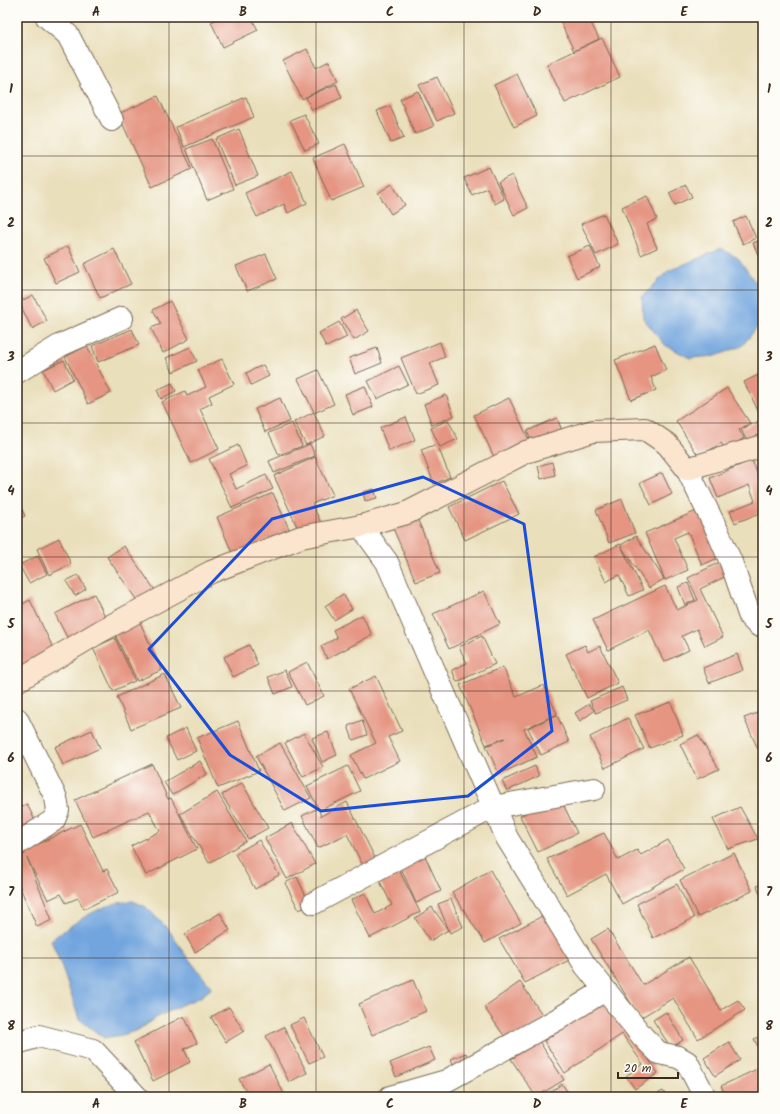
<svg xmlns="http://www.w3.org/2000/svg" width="780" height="1114" font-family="Kalam,sans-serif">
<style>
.water{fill:#72a5de;stroke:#56687e}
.building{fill:#e59582}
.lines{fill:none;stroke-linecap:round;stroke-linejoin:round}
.street-casing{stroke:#786955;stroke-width:24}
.secondary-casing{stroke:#786955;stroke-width:24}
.street{stroke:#fff;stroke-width:22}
.secondary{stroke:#fbe5cf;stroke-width:22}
.marked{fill:none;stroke:#1d4ed8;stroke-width:3;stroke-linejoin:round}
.grid{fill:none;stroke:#3b2a1e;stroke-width:1;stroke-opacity:0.55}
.neatline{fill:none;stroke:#3b2a1e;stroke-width:1.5}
.grid-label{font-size:13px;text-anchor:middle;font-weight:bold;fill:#3b2a1e}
</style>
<rect width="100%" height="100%" fill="#fdfcf7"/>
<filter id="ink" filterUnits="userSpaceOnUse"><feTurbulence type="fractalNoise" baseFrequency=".025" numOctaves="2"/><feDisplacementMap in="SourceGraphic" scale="8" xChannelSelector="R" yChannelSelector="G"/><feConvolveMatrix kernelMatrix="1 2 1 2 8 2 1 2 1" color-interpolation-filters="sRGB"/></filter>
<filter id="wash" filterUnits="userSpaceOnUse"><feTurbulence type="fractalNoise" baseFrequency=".012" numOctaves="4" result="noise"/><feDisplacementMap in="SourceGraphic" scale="16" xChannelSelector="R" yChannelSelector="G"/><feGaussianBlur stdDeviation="0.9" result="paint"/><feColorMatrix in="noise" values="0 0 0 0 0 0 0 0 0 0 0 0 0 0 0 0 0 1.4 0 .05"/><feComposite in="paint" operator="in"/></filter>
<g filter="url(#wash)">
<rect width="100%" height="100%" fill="#eadfbb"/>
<g class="water">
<path d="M721 249 738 258 761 290 763 305V320L742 346 716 356 690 358 665 345 643 318 642 297 668 271Z"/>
<path d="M133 901 146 907 169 930 184 953 212 988 199 998 183 1004 152 1020 138 1030 122 1035 104 1038 79 1019 62 967 51 940C76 922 100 903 133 901Z"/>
</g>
<g id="blocks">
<g class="building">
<path d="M222 17H251L258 30 223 47 211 22Z"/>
<path d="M570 17H588L599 39 574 51 560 21Z"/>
<path d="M602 38 620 77 565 103 547 64Z"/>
<path d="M307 49 316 68 329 61 338 81 302 99 283 61Z"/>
<path d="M517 74 537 116 514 127 494 85Z"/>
<path d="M437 77 454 113 437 121 419 85Z"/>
<path d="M336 84 342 98 312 110 306 97Z"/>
<path d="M418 91 434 126 415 134 400 99Z"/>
<path d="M158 96 192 169 152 187 118 114Z"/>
<path d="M246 97 254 117 184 147 176 127Z"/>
<path d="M390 106 404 138 391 143 377 111Z"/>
<path d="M304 114 319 144 305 150 290 120Z"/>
<path d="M239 129 258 176 235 185 216 139Z"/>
<path d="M212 139 233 189 207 200 186 149Z"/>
<path d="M345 144 364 187 331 201 313 158Z"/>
<path d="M489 167 504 199 495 204 487 188 472 195 464 178Z"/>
<path d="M292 171 307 203 288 213 284 204 257 217 245 193Z"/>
<path d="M512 175 528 208 514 215 498 182Z"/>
<path d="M392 184 405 205 391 214 378 193Z"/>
<path d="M686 185 692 197 675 205 669 193Z"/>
<path d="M647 196 657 219 647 224 657 248 641 255 622 207Z"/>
<path d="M604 214 618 244 596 255 581 224Z"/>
<path d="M746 216 756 238 743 244 733 222Z"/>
<path d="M763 239V267L753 243Z"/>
<path d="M68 246 80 272 56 283 44 258Z"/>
<path d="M590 246 600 267 577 278 567 256Z"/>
<path d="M114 249 131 284 100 298 84 264Z"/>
<path d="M266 254 277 279 247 291 236 266Z"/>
<path d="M33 295 47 321 32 329 19 302Z"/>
<path d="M170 301 189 339 163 353 151 328 161 324 153 310Z"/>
<path d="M356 310 369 331 354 340 341 319Z"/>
<path d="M339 322 347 337 326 347 319 333Z"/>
<path d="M132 329 139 345 98 362 92 346Z"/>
<path d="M440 342 445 357 430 363 439 385 416 394 401 358Z"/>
<path d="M655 344 666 370 651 377 656 390 631 400 615 360Z"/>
<path d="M87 346 111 393 88 404 65 357Z"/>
<path d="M190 347 197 361 173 372 166 358Z"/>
<path d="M377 348 382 363 355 374 349 358Z"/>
<path d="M222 359 234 384 209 396 212 403 200 409 219 449 191 463 162 402 185 391 187 396 206 387 198 370Z"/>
<path d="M64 360 73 379 53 390 43 370Z"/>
<path d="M263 365 269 376 251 385 246 373Z"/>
<path d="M399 366 408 384 377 399 368 381Z"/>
<path d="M318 370 334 404 314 413 325 436 306 445 294 422 314 412 298 379Z"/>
<path d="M762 373 763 374V421L744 382Z"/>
<path d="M172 383 176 391 161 399 157 390Z"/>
<path d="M365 386 373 407 353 415 345 394Z"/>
<path d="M727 388 750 423 739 430 744 438 726 450 721 443 699 457 676 421Z"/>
<path d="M446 395 454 416 432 425 424 404Z"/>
<path d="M280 398 290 421 265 432 255 409Z"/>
<path d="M509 398 531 444 496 461 474 415Z"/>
<path d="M406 417 415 440 389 451 380 428Z"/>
<path d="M557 418 563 433 533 446 527 431Z"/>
<path d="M448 420 458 439 440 447 431 428Z"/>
<path d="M761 420 763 423V440L749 446 741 429Z"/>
<path d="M292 423 302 446 279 455 269 433Z"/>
<path d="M310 444 315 456 274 473 269 461Z"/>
<path d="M437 444 450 477 434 484 421 450Z"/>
<path d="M238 445 247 466 229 474 236 489 266 475 273 489 232 508 209 459Z"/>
<path d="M315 457 333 495 312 504 321 523 300 533 274 476Z"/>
<path d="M752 460 763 489V512L735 523 730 511 755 501 749 485 718 498 710 478Z"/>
<path d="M552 462 555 475 541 479 538 466Z"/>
<path d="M662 473 672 494 651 505 640 483Z"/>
<path d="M502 481 519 514 465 540 449 507Z"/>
<path d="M374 489 377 498 365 501 363 492Z"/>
<path d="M273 493 290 531 233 555 217 517Z"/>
<path d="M17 499 25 516 17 520Z"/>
<path d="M622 499 635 533 609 543 596 510Z"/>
<path d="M713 504 725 555 702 565 688 532 674 538 688 570 665 580 645 533Z"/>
<path d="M417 518 440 573 416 582 393 528Z"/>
<path d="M636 536 664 579 649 588 621 546 643 590 629 596 619 575 606 582 594 557 620 544 621 545Z"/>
<path d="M59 538 71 564 49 575 37 549Z"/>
<path d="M124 546 155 590 138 602 107 557Z"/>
<path d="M736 554 743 568 700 589 723 637 705 646 697 629 682 636 689 650 664 662 649 630 608 650 593 620 665 586 677 610 698 600 688 578Z"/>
<path d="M38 556 47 574 29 583 19 565Z"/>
<path d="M78 575 86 589 75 596 66 581Z"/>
<path d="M688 583 695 600 685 605 678 587Z"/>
<path d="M484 591 500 624 449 649 433 614Z"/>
<path d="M94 594 109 624 70 643 55 614Z"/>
<path d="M343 594 352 609 334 620 325 606Z"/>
<path d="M30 600 55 652 17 669V607Z"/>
<path d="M362 615 372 635 327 659 321 646 337 638 333 630Z"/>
<path d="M138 618 162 670 137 681 113 630Z"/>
<path d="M482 636 495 664 457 682 452 670 467 663 459 647Z"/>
<path d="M115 638 135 681 113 691 93 648Z"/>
<path d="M249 645 258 665 233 677 224 657Z"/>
<path d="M585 645 588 652 600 646 618 683 587 698 566 654Z"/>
<path d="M737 654 743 670 709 683 703 668Z"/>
<path d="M307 662 324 696 305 705 288 672Z"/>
<path d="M503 667 516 697 544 685 557 714 524 729 537 757 499 774 486 746 505 738 486 745 460 685Z"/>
<path d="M285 670 292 687 275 694 268 677Z"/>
<path d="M165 674 181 708 131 729 117 697Z"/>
<path d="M376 676 402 731 388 737 400 761 363 779 351 755 376 743 349 689Z"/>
<path d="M622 687 627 700 596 713 590 701Z"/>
<path d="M671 702 683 735 650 748 635 715Z"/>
<path d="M589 704 594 711 580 721 575 713Z"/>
<path d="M763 711V747L758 749 744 718Z"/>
<path d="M557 715 569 742 541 755 528 728Z"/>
<path d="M628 718 644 749 605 768 590 737Z"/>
<path d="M362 720 367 735 353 740 348 726Z"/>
<path d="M238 721 259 771 218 788 197 738Z"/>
<path d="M186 728 196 751 177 760 166 738Z"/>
<path d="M92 730 100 748 63 765 55 747Z"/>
<path d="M328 732 337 755 322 762 312 738Z"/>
<path d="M304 733 323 767 303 777 285 743Z"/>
<path d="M698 735 719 769 697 779 680 744Z"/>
<path d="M280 743 311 798 285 811 256 756Z"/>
<path d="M200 761 207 774 172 795 164 782Z"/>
<path d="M152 764 168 799 171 798 197 849 146 875 131 846 160 831 149 811 93 837 75 800Z"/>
<path d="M348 766 360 791 319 811 321 816 347 802 380 868 367 874 347 834 318 848 302 816 318 808 307 786Z"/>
<path d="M535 766 539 776 507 791 502 781Z"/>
<path d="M242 783 268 828 248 839 222 795Z"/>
<path d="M217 792 246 841 209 863 180 814Z"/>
<path d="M559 796 577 833 538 852 520 816Z"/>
<path d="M27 804 42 835 17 846V809Z"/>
<path d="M740 807 758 839 728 849 713 819Z"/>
<path d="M292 823 315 864 287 879 265 838Z"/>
<path d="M80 824 103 871 107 869 119 892 84 909 78 898 66 903 61 894 48 900 27 858 52 920 37 927 19 885 17 886V857L25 854 24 851Z"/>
<path d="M604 833 618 860 637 850 641 855 668 840 684 869 622 904 606 874 567 895 547 859Z"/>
<path d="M259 840 279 875 255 889 235 854Z"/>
<path d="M734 853 752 891 698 917 680 880Z"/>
<path d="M425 856 441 891 416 903 401 868Z"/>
<path d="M398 868 420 912 370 938 351 900 365 893 375 914 392 905 378 878Z"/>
<path d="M490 870 521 923 485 943 452 892Z"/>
<path d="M297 877 310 905 299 910 285 883Z"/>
<path d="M677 884 694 918 653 938 637 904Z"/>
<path d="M763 884V901L757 886Z"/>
<path d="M451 899 463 927 450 933 438 904Z"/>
<path d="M432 907 448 930 430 941 415 918Z"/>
<path d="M220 913 230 930 195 952 185 934Z"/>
<path d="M548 913 573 958 525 983 499 939Z"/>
<path d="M608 929 643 985 689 957 721 1010 738 1000 745 1010 698 1039 673 998 640 1018 591 939Z"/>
<path d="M413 980 426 1011 372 1035 359 1004Z"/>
<path d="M520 982 548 1023 512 1047 484 1007Z"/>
<path d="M615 993 655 1052 647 1057 658 1073 635 1089 626 1076 643 1064 622 1034 565 1073 544 1041Z"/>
<path d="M229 1007 244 1031 226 1042 211 1017Z"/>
<path d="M666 1012 683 1040 671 1048 653 1020Z"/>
<path d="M184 1016 197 1043 184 1049 190 1062 153 1081 134 1042Z"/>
<path d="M304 1018 323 1057 309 1063 290 1025Z"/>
<path d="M284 1027 307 1073 289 1082 266 1036Z"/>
<path d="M763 1035V1057L754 1039Z"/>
<path d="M539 1041 564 1080 536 1097 511 1059Z"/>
<path d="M729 1042 740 1060 715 1076 704 1058Z"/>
<path d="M429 1047 435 1060 396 1077 390 1063Z"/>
<path d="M466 1053 472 1069 457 1074 451 1059Z"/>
<path d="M269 1064 284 1094 279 1097H249L239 1079Z"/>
<path d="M759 1068 763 1077V1097H727L721 1086Z"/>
<path d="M562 1084 571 1097H543Z"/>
<path d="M663 1091 667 1097H652Z"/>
</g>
</g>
</g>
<g filter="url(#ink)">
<use href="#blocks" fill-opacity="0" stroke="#786955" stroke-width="1"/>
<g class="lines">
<defs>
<g id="street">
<path d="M47 17 68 35 112 120"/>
<path d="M17 372 61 345 122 318"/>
<path d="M687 469 717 530 731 562 750 617 758 625 763 624"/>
<path d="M361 526 387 562 507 838 585 965 643 1037 659 1053 678 1057 687 1062 705 1097"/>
<path d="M17 719 56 798 58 810 54 820 17 844"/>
<path d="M314 903 493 807 594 789"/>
<path d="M17 1043 39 1036 93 1050 137 1097"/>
<path d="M390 1097 446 1081 558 1019 605 990"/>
</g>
<path id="secondary" d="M17 681 101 631 211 572 301 537 361 526 407 513 526 452 593 431 645 429 667 444 687 469 763 446"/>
</defs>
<use href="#street" class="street-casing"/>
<use href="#secondary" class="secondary-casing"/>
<use href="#street" class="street"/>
<use href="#secondary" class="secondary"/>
</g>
</g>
<path class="marked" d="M423 477 524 524 552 731 468 796 321 811 230 755 149 649 272 519Z"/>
<path class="grid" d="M169 17V1097M316 17V1097M464 17V1097M611 17V1097M17 156H763M17 290H763M17 423H763M17 557H763M17 691H763M17 824H763M17 958H763"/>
<rect width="780" height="1114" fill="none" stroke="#fdfcf7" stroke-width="44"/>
<path d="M618 1072v6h60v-6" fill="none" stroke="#3b2a1e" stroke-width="2"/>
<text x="624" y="1072" font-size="12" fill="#3b2a1e" stroke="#fdfcf7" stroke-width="3" paint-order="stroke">20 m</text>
<rect x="22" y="22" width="736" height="1070" class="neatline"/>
<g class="grid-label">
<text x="96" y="16">A</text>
<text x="243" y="16">B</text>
<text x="390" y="16">C</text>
<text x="537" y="16">D</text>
<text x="684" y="16">E</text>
<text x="11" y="93">1</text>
<text x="769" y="93">1</text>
<text x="11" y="227">2</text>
<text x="769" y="227">2</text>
<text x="11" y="361">3</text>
<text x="769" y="361">3</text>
<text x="11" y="495">4</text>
<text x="769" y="495">4</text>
<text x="11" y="628">5</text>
<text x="769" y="628">5</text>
<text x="11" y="762">6</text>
<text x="769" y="762">6</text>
<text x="11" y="896">7</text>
<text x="769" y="896">7</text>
<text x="11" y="1030">8</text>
<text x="769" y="1030">8</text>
<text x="96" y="1108">A</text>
<text x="243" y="1108">B</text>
<text x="390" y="1108">C</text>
<text x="537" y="1108">D</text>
<text x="684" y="1108">E</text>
</g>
</svg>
